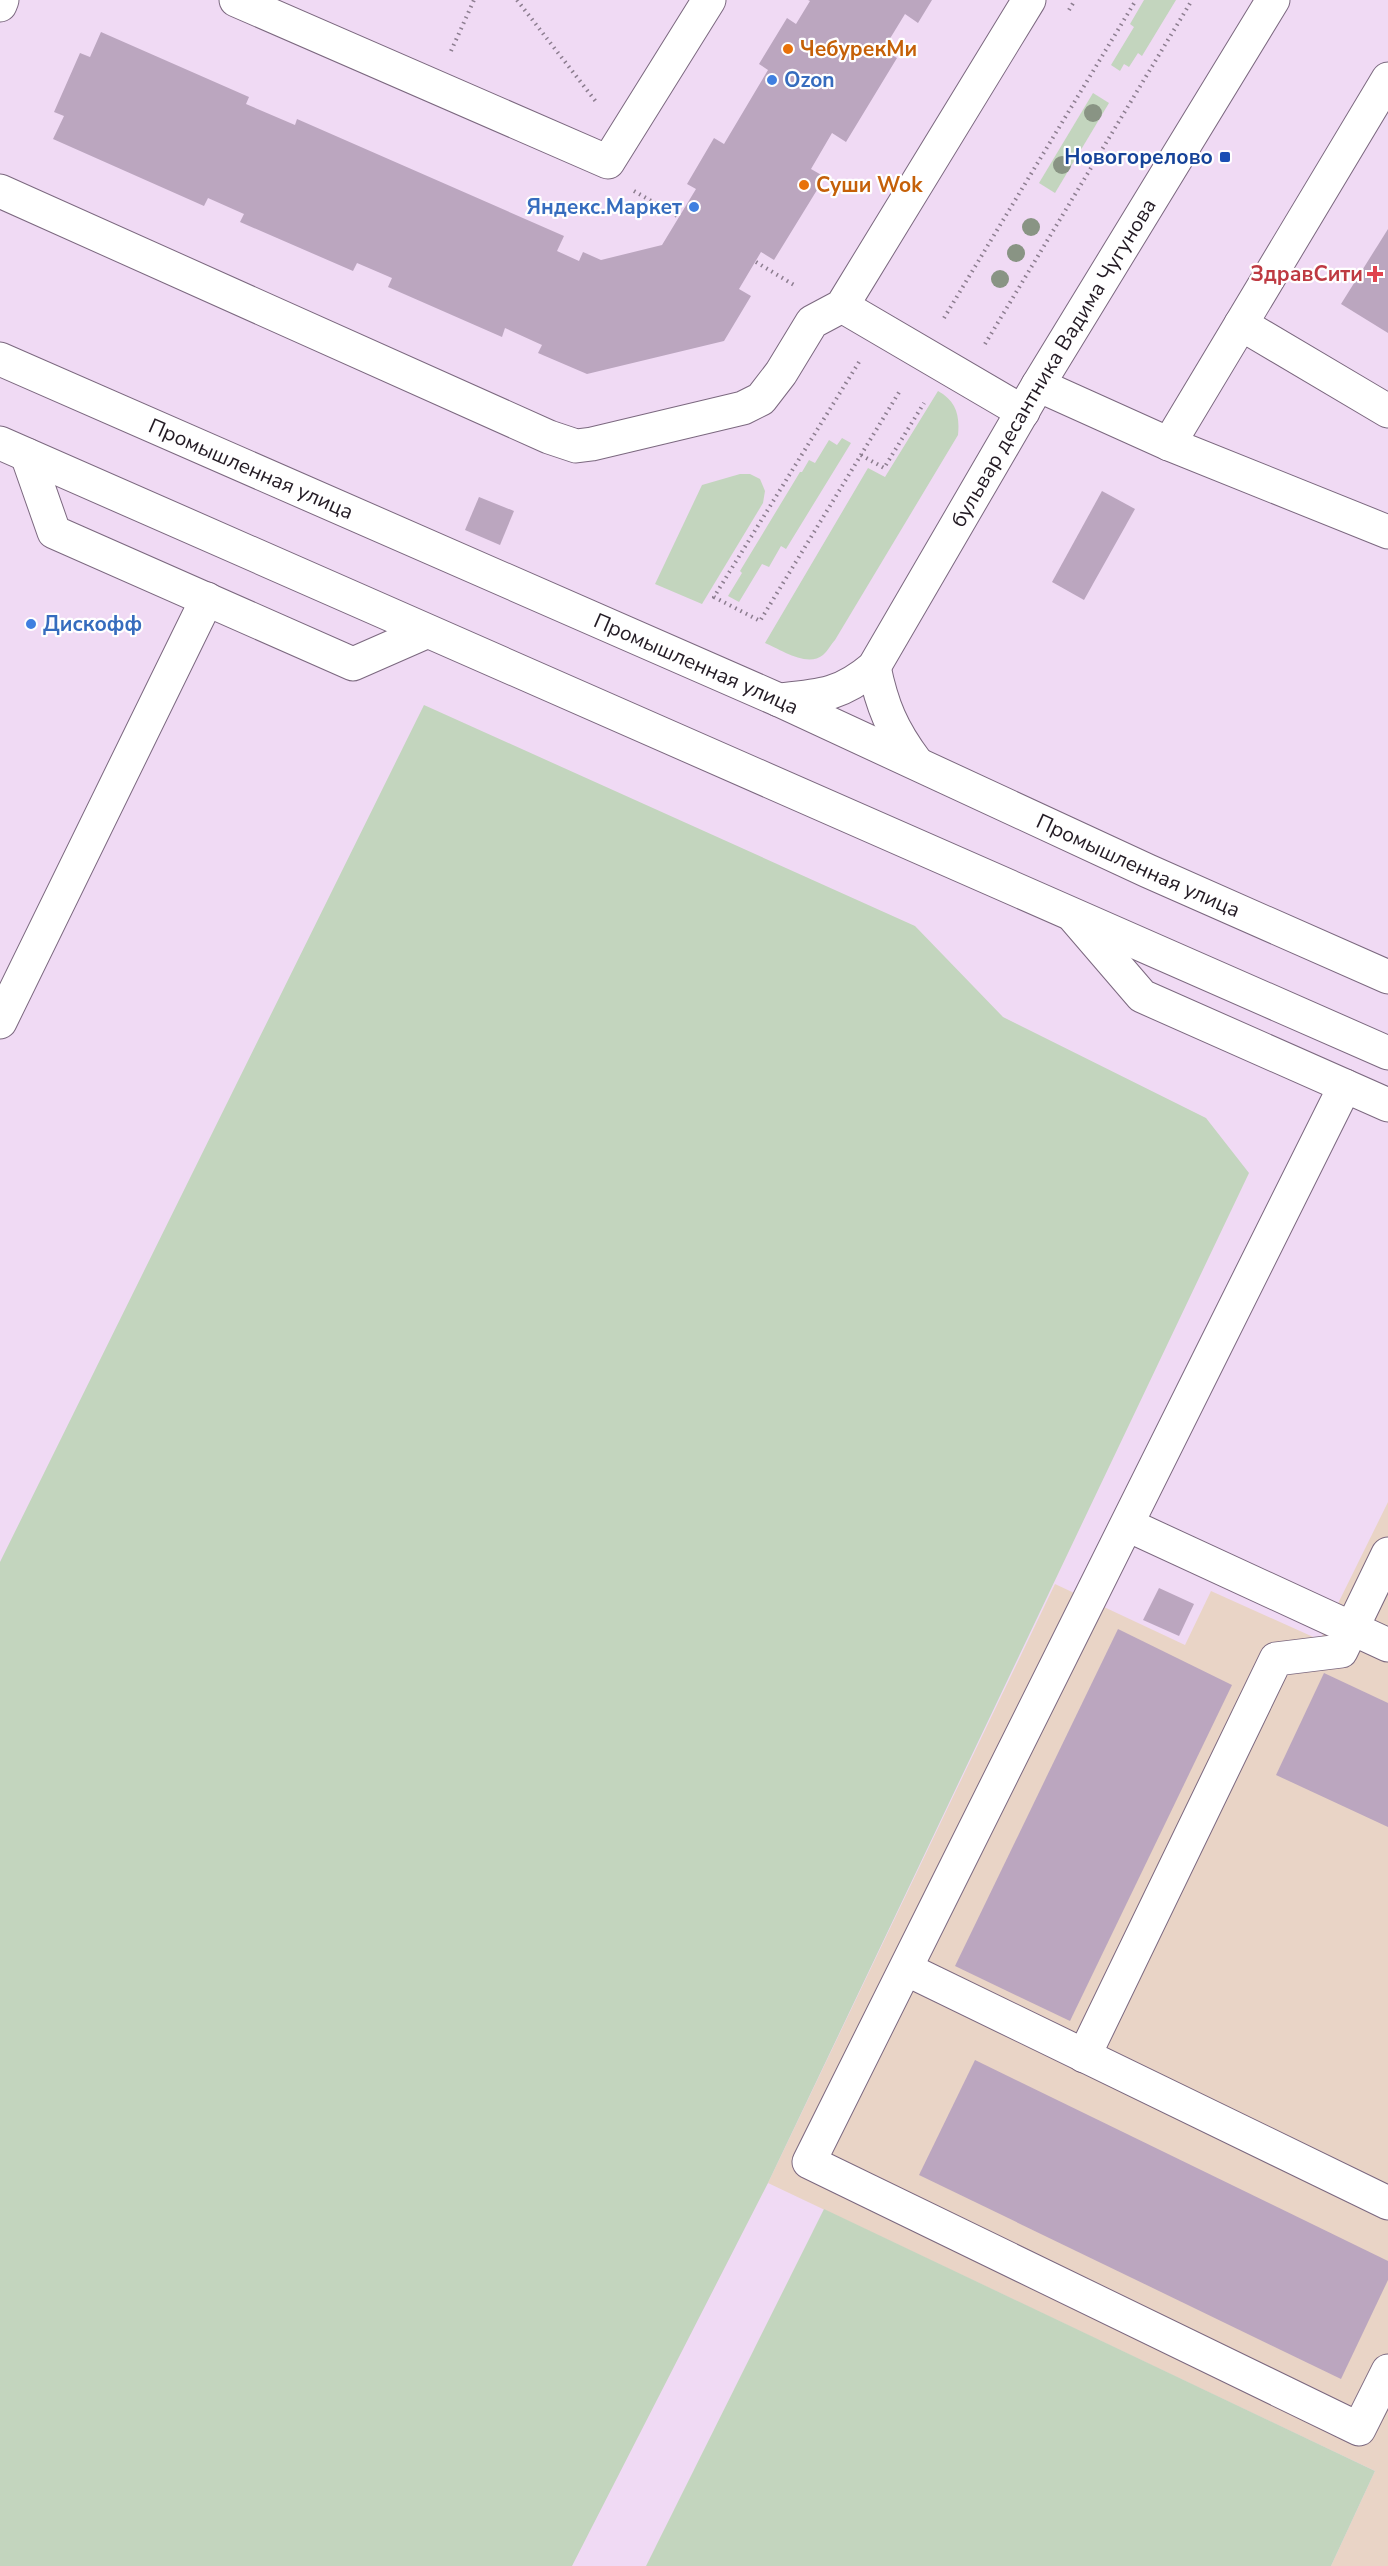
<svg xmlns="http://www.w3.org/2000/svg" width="1388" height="2566" font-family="'Nunito Sans',sans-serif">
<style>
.industrial{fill:#e9d4c6}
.green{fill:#c3d5be}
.building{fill:#bba6bf}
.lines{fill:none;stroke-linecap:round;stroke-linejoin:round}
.minor-casing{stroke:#7b687f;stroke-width:35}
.path{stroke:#8c7d8f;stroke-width:4;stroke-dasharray:1.5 4.5;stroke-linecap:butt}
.minor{stroke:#fff;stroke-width:33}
.tree{fill:#899484}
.food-dot{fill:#e8710a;stroke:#fff;stroke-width:2}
.shop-dot{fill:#3f7fe0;stroke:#fff;stroke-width:2}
.transit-dot{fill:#1a4fb4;stroke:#fff;stroke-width:2}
.health-dot{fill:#e0444e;stroke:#fff;stroke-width:2}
.labels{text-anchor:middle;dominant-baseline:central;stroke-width:4.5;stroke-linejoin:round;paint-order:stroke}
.food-label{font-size:21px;font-weight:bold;fill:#c56008;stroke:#fff;text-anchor:start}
.shop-label{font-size:21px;font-weight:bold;fill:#366cbe;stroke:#fff;text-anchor:start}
.transit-label{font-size:21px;font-weight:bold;fill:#164399;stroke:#fff;text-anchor:end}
.health-label{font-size:21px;font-weight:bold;fill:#be3a42;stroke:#fff;text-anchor:end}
.street-label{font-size:21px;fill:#231b24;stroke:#fff}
</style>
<rect width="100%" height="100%" fill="#f0daf4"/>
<path class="industrial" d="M1388 1502V2566H1331L1375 2471 768 2183 1055 1584 1185 1645 1211 1591 1320 1640Z"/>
<g class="green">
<path d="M1144 0H1176L1142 56 1138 53 1129 67 1124 64 1120 71 1111 65 1134 27 1130 24Z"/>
<path d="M1093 93 1109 103 1055 193 1039 183Z"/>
<path d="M938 391C956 401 960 415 958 435L835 640C831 644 828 651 823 655 807 668 780 649 765 643L868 468 885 477Z"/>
<path d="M842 438 851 443 786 549 781 546 769 567 762 564 739 602 728 596 742 573 740 571 800 472H802L809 460 815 463 829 440 837 445Z"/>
<path d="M740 474H750L760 479 765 491 763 503 702 604 655 584 702 485Z"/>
<path d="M424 705 915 926 1003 1017 1206 1118 1249 1173 768 2183 572 2566H0V1562Z"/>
<path d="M824 2209 1375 2471 1331 2566H646Z"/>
</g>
<g class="building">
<path d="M808 0H932L918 23 905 14 883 50 897 58 846 142 832 133 811 169 825 177 774 260 761 252 739 289 751 296 724 341 587 374 538 353 542 345 505 328 502 337 388 287 392 278 357 263 353 271 240 222 244 214 208 198 204 206 53 139 64 116 54 112 80 53 90 57 101 32 249 97 246 104 295 125 297 119 564 236 557 251 579 261 583 252 601 260 662 245 696 189 687 184 714 138 724 144 768 70 759 64 787 18 796 24 810 1Z"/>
<path d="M1388 229V333L1341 304Z"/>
<path d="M1102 491 1135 509 1084 600 1052 582Z"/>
<path d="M479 497 514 511 500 545 465 530Z"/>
<path d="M1159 1588 1194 1604 1179 1636 1143 1620Z"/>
<path d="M1118 1629 1232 1685 1070 2021 955 1966Z"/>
<path d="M1324 1673 1388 1703V1827L1276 1775Z"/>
<path d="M975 2060 1388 2261V2280L1341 2379 919 2175Z"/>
</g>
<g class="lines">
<defs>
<g id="minor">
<path d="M236 0 608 162 709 0"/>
<path d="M0 5 2 0"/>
<path d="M0 191 549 437 576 446 592 444 743 408 761 399 781 373 812 322 842 306 1029 0"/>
<path d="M842 306 1023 412"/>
<path d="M1241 324 1388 411"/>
<path id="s1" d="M0 359 779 700 1148 871 1388 977"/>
<path d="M1038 385 1169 444 1388 532"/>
<path d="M0 443 1388 1053"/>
<path d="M1169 444 1388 79"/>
<path d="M27 455 54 532 353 664 426 632"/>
<path d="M874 667C882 706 892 730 916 762"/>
<path id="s2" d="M779 700C821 696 841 695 874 667L1038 385 1273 0"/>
<path d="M1075 918 1142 996 1388 1105"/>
<path d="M0 1022 207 599"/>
<path d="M1345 1086 809 2162 1359 2429 1388 2371"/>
<path d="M1128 1525 1388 1645"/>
<path d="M906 1969 1388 2203"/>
<path d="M1084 2056 1276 1659 1341 1651 1388 1554"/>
</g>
</defs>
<use href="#minor" class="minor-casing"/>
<g class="path">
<path d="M517 0 597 103"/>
<path d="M1069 10 1075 0"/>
<path d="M451 51 474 0"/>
<path d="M634 191 679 217"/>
<path d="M756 262 794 285"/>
<path d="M944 318 1136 0"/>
<path d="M985 344 1192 0"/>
<path d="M859 362 714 597 760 621 901 389"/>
<path d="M861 455 884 468 924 403"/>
</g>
<use href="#minor" class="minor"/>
</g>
<g class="tree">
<circle cx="1093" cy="113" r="9"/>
<circle cx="1062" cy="165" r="9"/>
<circle cx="1031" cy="227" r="9"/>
<circle cx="1016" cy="253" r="9"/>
<circle cx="1000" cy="279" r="9"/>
</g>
<g class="food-dot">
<circle cx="788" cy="49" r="6"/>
<circle cx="804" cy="185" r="6"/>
</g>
<g class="shop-dot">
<circle cx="772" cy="80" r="6"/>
<circle cx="694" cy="207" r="6"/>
<circle cx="31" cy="624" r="6"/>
</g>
<rect class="transit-dot" x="1219" y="151" width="12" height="12" rx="3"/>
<path class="health-dot" d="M1372 265h6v6h6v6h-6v6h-6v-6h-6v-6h6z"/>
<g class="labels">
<g class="food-label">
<text x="800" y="49">ЧебурекМи</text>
<text x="816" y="185">Суши Wok</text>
</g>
<g class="shop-label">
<text x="784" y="80">Ozon</text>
<text x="682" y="207" text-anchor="end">Яндекс.Маркет</text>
<text x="43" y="624">Дискофф</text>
</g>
<g class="transit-label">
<text x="1213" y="157">Новогорелово</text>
</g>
<g class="health-label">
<text x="1363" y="274">ЗдравСити</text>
</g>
<g class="street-label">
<text stroke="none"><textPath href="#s2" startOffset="456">бульвар десантника Вадима Чугунова</textPath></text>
<text stroke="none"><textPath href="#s1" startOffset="274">Промышленная улица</textPath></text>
<text stroke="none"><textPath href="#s1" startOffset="760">Промышленная улица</textPath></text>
<text stroke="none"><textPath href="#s1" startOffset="1246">Промышленная улица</textPath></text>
</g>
</g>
</svg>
